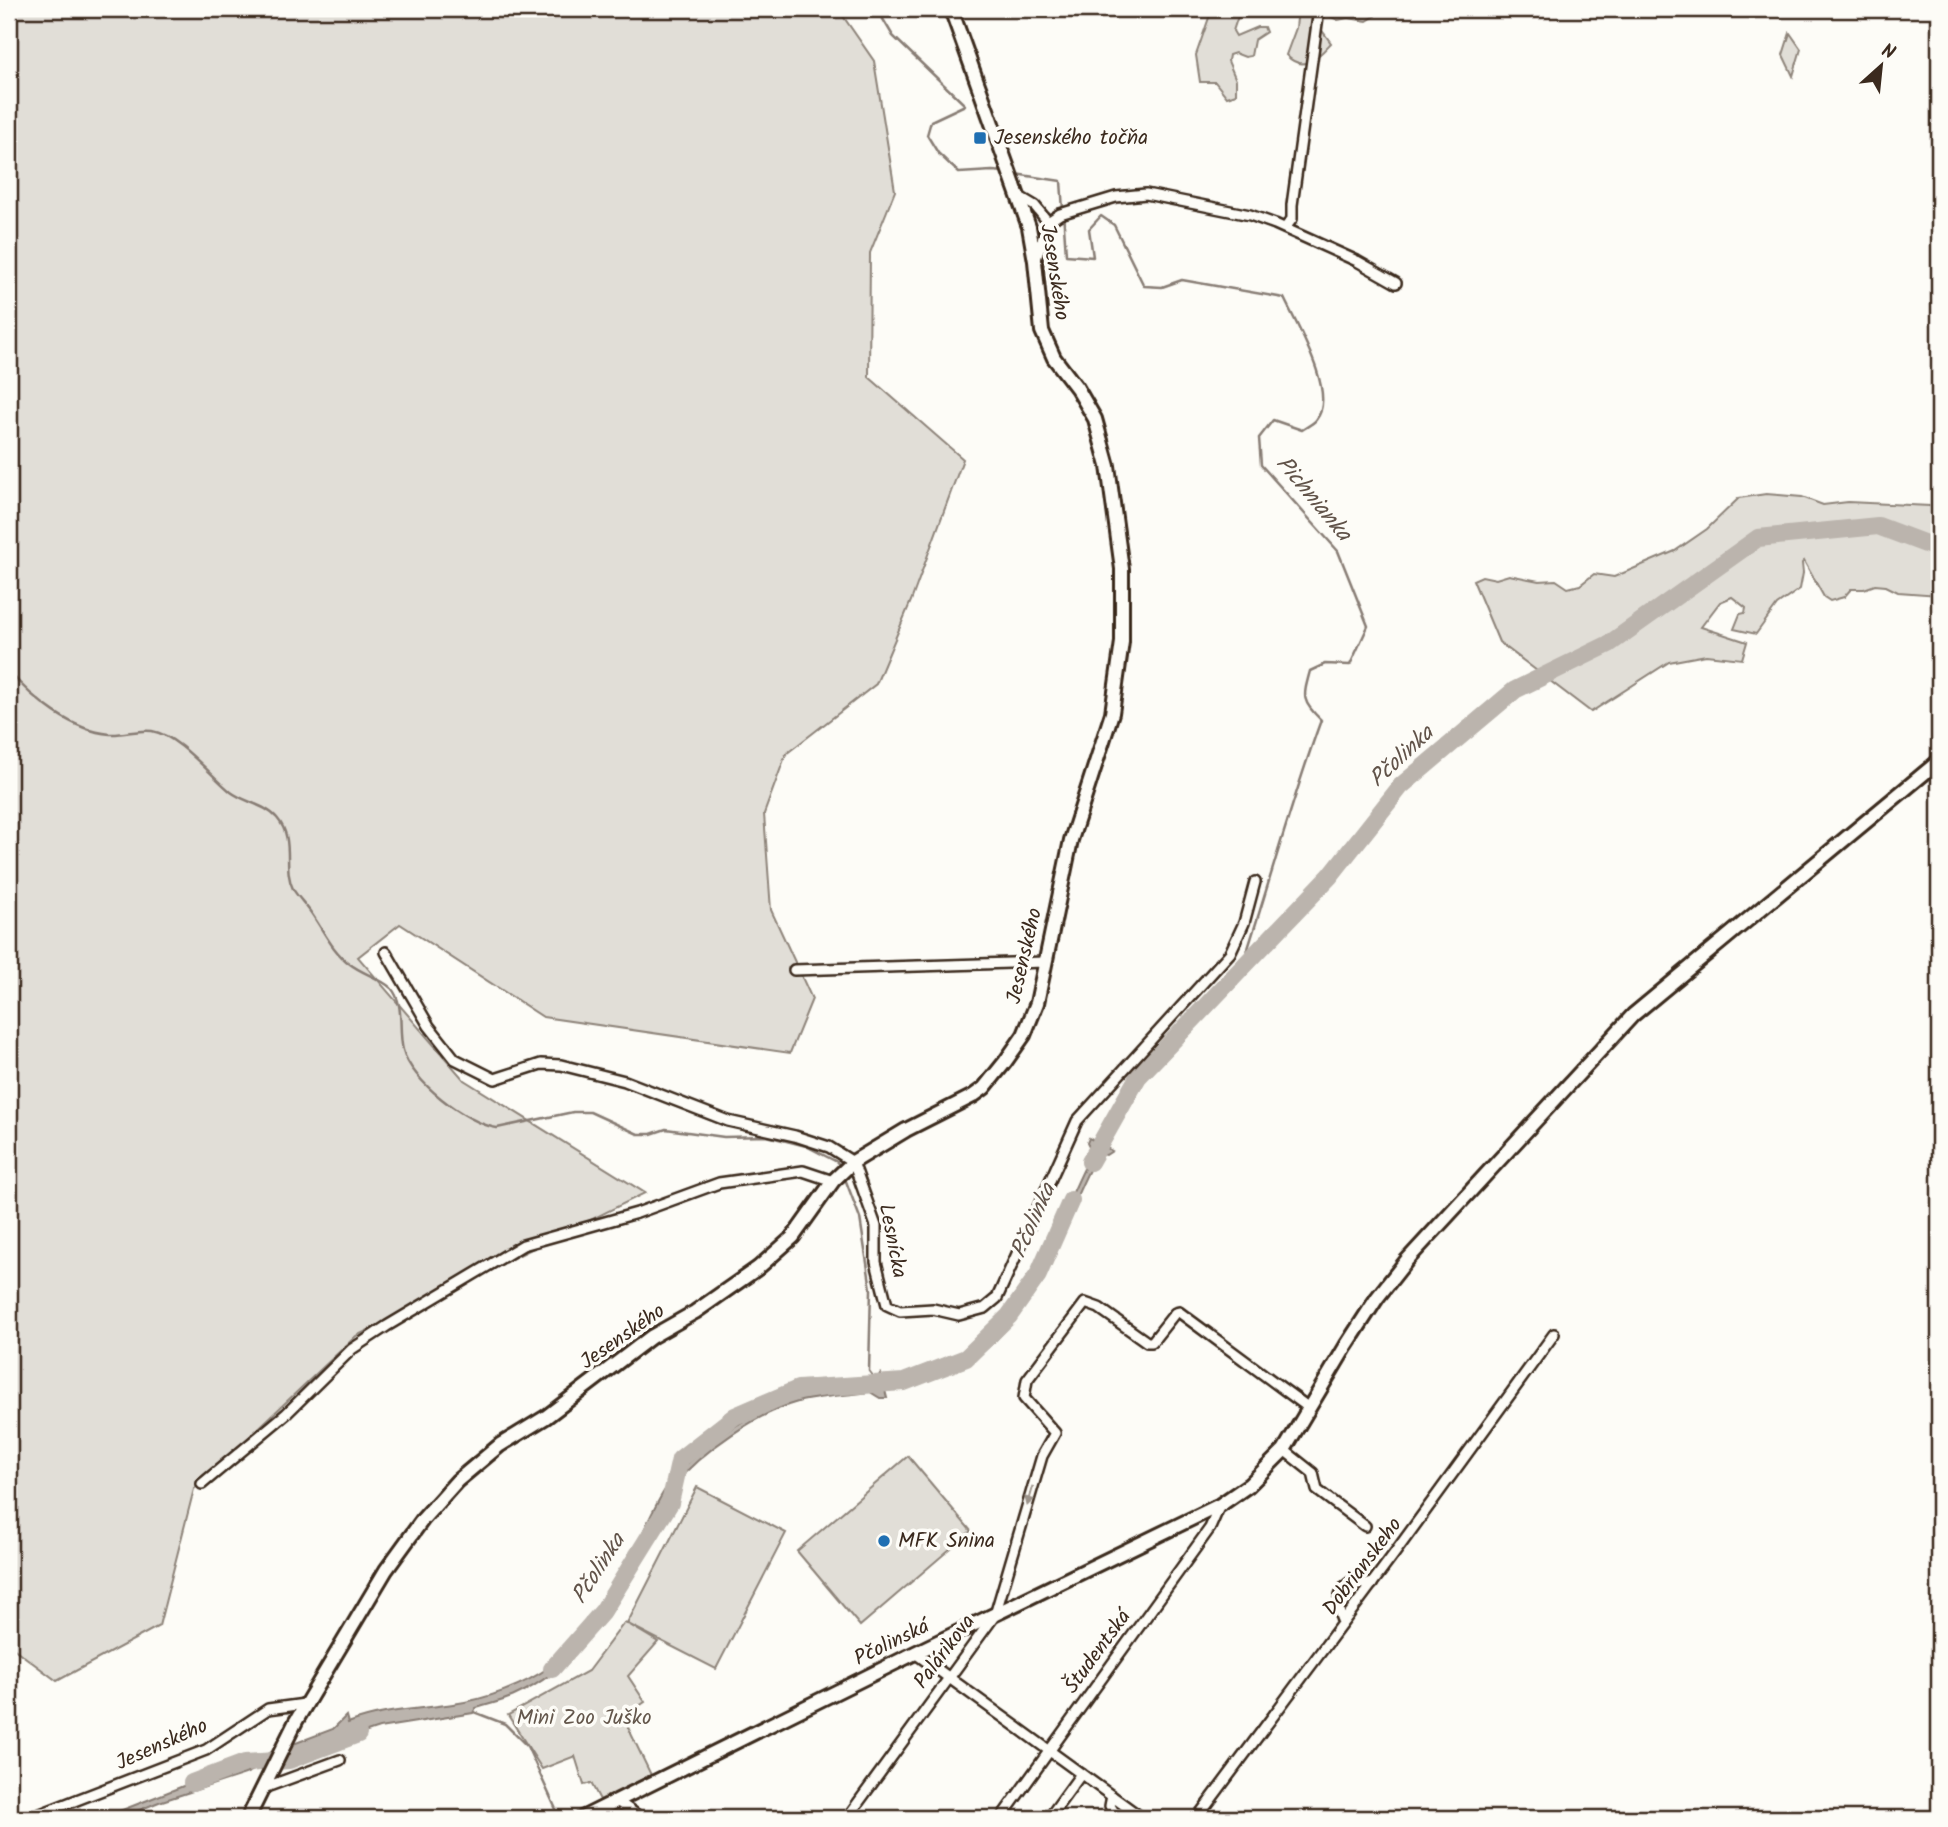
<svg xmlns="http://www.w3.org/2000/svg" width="1948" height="1827" font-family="Kalam,sans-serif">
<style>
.green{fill:#e1ded7;stroke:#8e847a;stroke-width:2}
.water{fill:#bbb4ad;stroke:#887d74;stroke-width:2}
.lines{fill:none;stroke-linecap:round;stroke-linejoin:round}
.stream{stroke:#887d74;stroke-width:2.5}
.river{stroke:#bbb4ad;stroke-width:18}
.street-casing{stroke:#3b2a1e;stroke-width:14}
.secondary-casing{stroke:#3b2a1e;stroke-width:18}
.street{stroke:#fdfcf7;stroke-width:9}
.secondary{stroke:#fdfcf7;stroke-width:12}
.oneway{fill:#9c938a}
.poi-dot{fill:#1f6fb2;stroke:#fdfcf7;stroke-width:2.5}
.labels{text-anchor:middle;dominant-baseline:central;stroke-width:7;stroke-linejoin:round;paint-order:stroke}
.poi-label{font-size:21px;fill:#3b2a1e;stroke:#fdfcf7;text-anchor:start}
.street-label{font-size:21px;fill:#3b2a1e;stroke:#fdfcf7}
.park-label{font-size:21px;fill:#64574c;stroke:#fdfcf7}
.water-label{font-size:23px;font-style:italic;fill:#615349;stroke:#fdfcf7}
</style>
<rect width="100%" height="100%" fill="#fdfcf7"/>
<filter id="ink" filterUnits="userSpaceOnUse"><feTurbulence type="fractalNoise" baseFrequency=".0143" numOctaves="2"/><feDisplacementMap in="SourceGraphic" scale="14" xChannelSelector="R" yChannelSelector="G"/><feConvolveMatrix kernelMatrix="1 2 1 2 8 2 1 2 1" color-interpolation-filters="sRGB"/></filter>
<g filter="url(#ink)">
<g class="green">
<path d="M9 9H838L874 61 895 191 870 253 869 377 963 459 911 601 876 684 786 754 764 814 771 910 812 999 790 1053 543 1017 400 924 358 957 464 1080 645 1193 356 1336 194 1489 159 1626 57 1681 9 1645Z"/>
<path d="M1212 9H1245L1237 19 1233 31 1236 36 1257 27H1264L1266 32 1254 40 1251 56 1245 57 1235 53 1229 55 1228 61 1236 80V94L1227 97 1215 82H1200L1196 55Z"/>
<path d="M1298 9H1376L1375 16 1367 21 1348 18 1338 20 1327 15 1319 17 1321 29 1331 43C1318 57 1304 74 1286 55L1296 28Z"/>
<path d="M1790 33 1801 49 1793 76 1783 55Z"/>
<path d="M1766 494 1802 497 1823 505 1848 502 1930 506 1939 515V595L1898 592 1886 586 1875 585 1864 589H1851L1844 597 1830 601 1824 597 1804 561 1802 563 1803 573 1800 589 1777 605 1756 634 1734 629 1740 614 1745 613 1746 608 1732 597 1720 602 1701 627 1747 642 1742 659 1706 655 1669 662 1591 712 1499 642 1473 580 1482 576 1496 579 1509 575 1539 581 1556 580 1568 588 1580 585 1594 574 1614 577 1675 551 1707 529 1739 498Z"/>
<path d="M908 1456 971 1531 860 1626 797 1551Z"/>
<path d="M697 1487 786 1533 716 1669 628 1624 658 1642 628 1676 645 1702 623 1717 651 1775 600 1800 591 1783 584 1785 575 1756 542 1769 508 1715 588 1671 624 1623 627 1624Z"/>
</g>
<path class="water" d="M1089 1138 1112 1151 1106 1155 1098 1153C1076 1191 1064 1231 1045 1270 1030 1302 1004 1337 975 1358 950 1375 915 1384 885 1390L887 1398H880L870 1392C848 1395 823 1396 801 1401 757 1413 702 1451 673 1486 656 1507 647 1538 636 1563 610 1617 573 1669 516 1695 504 1701 489 1704 476 1708L473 1713 379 1728 352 1737 353 1744 342 1747 336 1738 314 1743 245 1774 159 1802 120 1818H102L196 1781 243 1767 267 1754 333 1729 346 1716 348 1723C381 1710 419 1709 453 1704 487 1699 523 1686 551 1666 610 1626 627 1558 660 1498 683 1456 752 1409 799 1396 818 1391 851 1390 872 1387L880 1374 882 1381C905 1376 929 1374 951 1367 966 1362 978 1350 990 1339 1046 1286 1056 1218 1092 1153L1087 1143Z"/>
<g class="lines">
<g class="stream">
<path d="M877 9 893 36 965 105 931 121 927 135 938 153 959 173 992 171 1005 172"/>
<path d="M1015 174 1061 181 1066 255 1093 257 1089 229 1101 216 1114 225 1144 286 1162 287 1182 280 1284 298C1296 324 1338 394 1316 420 1313 424 1306 427 1302 430L1273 420 1259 438 1261 465 1338 551 1368 626 1350 665 1325 664 1310 671C1303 697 1301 701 1321 720 1291 802 1269 885 1242 967"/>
<path d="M9 671C32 699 73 731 110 734 124 735 139 729 152 731 178 735 210 775 231 792 244 802 266 805 277 818 296 840 282 867 293 889 297 896 304 903 309 910 323 929 331 950 350 964 361 973 382 979 391 988 405 1003 398 1031 403 1050 411 1081 466 1123 497 1128L573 1112H590L638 1134H651L666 1129 724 1137 767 1136 806 1146 837 1162 840 1167"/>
<path d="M844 1176 860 1218 871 1289 869 1371 878 1383"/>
<path d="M474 1712 505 1724 527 1746 560 1818"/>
</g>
<g class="river">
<path d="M1090 1162 1138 1077 1330 876 1401 786 1515 690 1609 644 1758 538 1878 526 1939 549"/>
<path d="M552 1669 603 1611 670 1503 680 1459 735 1416 798 1389 904 1382 966 1358 1009 1316 1038 1275 1071 1200"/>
<path d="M192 1783 245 1763 289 1760 358 1734"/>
</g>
<defs>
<g id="street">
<path d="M1018 196 1035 206 1048 222"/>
<path d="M1285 228 1292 219V205L1319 9"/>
<path d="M1036 259 1048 222 1060 214 1116 197 1146 194 1250 215 1275 224 1357 261 1396 283"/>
<path d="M386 952 429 1026 455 1059 495 1079 541 1064 561 1065 625 1081 728 1121 795 1136 829 1147 853 1162 876 1226V1262L887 1305 900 1311 933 1309 959 1315 985 1308 997 1298 1077 1121 1230 953 1244 923 1255 882"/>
<path d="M794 970 1044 962"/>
<path d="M1284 1450 1313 1473 1317 1490 1365 1526"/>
<path d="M202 1484 286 1414 352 1349 387 1326 523 1245 637 1213 719 1183 803 1171 833 1181"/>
<path d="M1343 1622C1336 1609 1337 1588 1353 1581L1363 1584H1372"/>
<path d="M915 1653 1142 1818"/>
<path d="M261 1789 340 1760"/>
<path d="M1112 1796 1110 1806 1118 1818"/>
<path d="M617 1801 641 1818"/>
<path d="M30 1818 206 1750 268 1709 305 1704"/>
<path d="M847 1818 995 1615 1042 1456 1055 1433 1024 1398 1027 1380 1085 1303 1099 1308 1147 1342H1152L1175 1313 1179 1312 1309 1408"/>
<path d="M1001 1818 1210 1528 1220 1505"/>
<path d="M1049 1818 1081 1774"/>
<path d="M1197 1818 1394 1554 1554 1334"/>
</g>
<g id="secondary">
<path d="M248 1818 296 1721 386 1570 423 1519 457 1481 500 1445 546 1417 651 1337 695 1312 758 1268 793 1237 833 1181 853 1162 906 1130 973 1096 984 1088 1005 1062 1024 1035 1037 1003 1071 840 1112 713 1122 642V569L1108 466 1095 419 1077 388 1054 358 1042 331 1035 261 1029 227 951 9"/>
<path d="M582 1818 915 1653 1220 1505 1249 1485 1284 1450 1346 1346 1377 1298 1407 1260 1633 1015 1939 761"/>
</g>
</defs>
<use href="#street" class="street-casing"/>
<use href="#secondary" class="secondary-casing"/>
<use href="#street" class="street"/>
<use href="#secondary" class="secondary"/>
</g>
<defs><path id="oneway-solid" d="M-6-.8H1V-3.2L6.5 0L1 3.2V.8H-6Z" transform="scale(1.75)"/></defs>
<use class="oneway" href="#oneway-solid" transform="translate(1030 1496) rotate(106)"/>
</g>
<g class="poi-dot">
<rect x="973" y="131" width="14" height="14" rx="3.5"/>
<circle cx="884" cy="1541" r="7"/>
</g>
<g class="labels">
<g class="poi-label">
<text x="994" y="138">Jesenského točňa</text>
<text x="898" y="1541">MFK Snina</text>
</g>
<g class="street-label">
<text transform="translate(1054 272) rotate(81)">Jesenského</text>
<text transform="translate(1025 956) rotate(-77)">Jesenského</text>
<text transform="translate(892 1241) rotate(79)">Lesnícka</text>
<text transform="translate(623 1337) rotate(-35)">Jesenského</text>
<text transform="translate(1363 1567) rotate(-53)">Dobrianskeho</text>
<text transform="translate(892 1643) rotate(-26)">Pčolinská</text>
<text transform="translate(945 1652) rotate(-53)">Palárikova</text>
<text transform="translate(1098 1652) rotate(-54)">Študentská</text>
<text transform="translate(162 1745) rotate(-24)">Jesenského</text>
</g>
<g class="park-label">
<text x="584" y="1718">Mini Zoo Juško</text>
</g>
<g class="water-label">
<text transform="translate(1313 499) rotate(50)">Pichnianka</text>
<text transform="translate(1402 757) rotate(-43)">Pčolinka</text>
<text transform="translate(1034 1221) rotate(-66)">Pčolinka</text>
<text transform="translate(599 1569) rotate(-57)">Pčolinka</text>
</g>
</g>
<rect width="1948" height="1827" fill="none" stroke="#fdfcf7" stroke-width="35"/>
<rect x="18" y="18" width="1913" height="1792" fill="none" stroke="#3b2a1e" stroke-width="2.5" filter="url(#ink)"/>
<g transform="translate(1881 66) rotate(27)" stroke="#fdfcf7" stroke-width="5" paint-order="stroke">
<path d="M0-5L12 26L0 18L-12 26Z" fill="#3b2a1e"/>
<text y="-10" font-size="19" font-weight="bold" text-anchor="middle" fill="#3b2a1e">N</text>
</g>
</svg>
